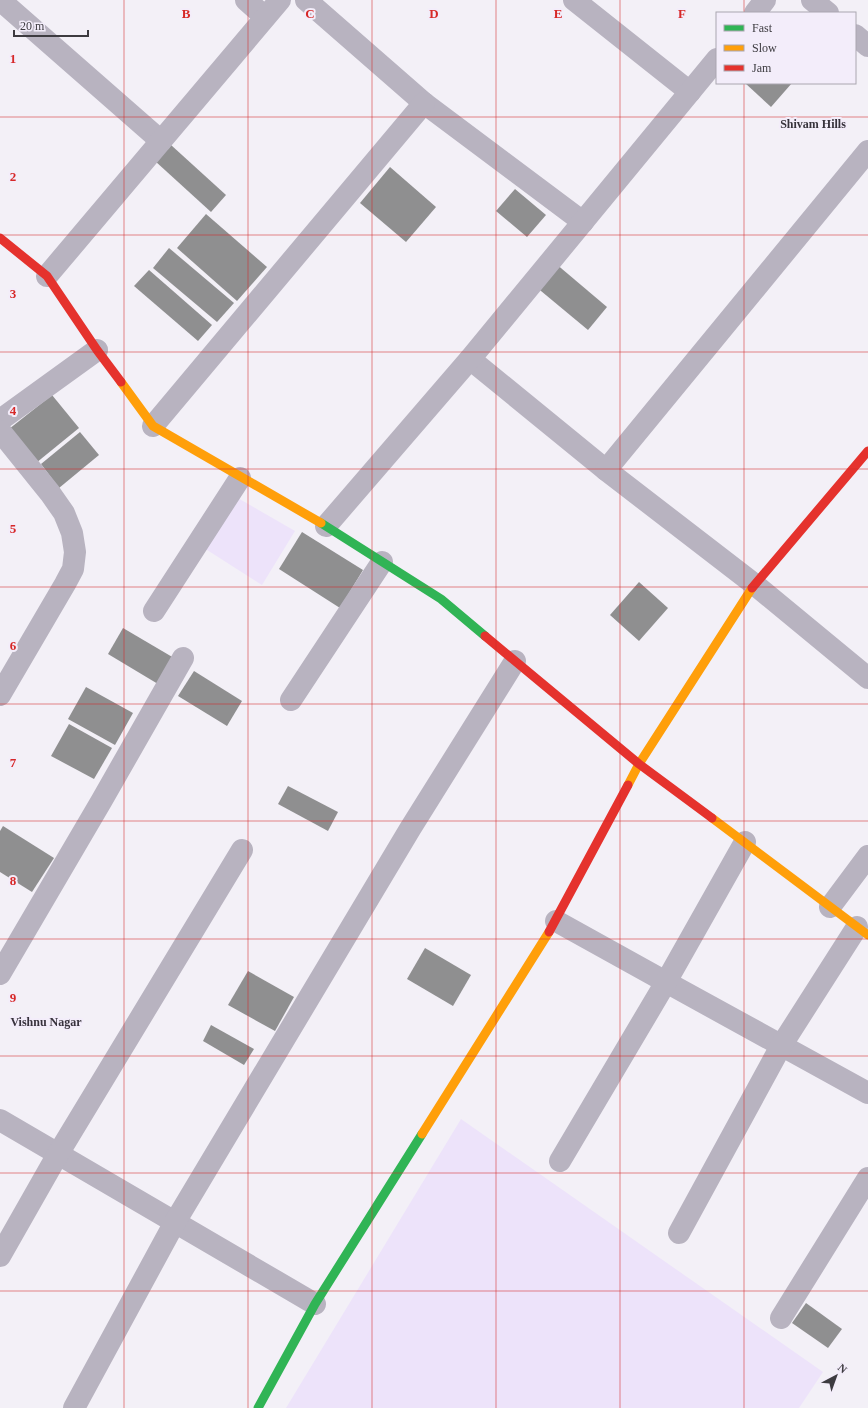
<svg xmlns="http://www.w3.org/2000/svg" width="868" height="1408" font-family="Georgia,serif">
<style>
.green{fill:#ede3fa}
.building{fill:#8f8f90}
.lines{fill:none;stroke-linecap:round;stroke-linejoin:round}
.street{stroke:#b8b3c0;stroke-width:22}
.fast{stroke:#30b455;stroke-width:9}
.slow{stroke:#ff9f0a;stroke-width:9}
.jam{stroke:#e5322d;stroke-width:9}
.grid{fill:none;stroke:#d62828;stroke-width:1;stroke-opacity:0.55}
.labels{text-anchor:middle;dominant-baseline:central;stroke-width:4;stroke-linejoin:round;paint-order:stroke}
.neighbourhood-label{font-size:12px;font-weight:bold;fill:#37323c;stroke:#f3edfa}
.grid-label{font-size:13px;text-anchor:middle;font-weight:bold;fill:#d62828;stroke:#f3edfa;stroke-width:4;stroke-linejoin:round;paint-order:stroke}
</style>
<rect width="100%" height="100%" fill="#f3f0f7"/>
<g class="green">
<path d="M236 497 295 531 262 585 204 548Z"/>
<path d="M461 1119 823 1372 799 1408H286Z"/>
</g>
<g class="building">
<path d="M745 83H792L771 107Z"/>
<path d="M171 145 226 195 211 212 155 161Z"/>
<path d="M390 167 436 207 406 242 360 203Z"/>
<path d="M515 189 546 215 527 237 496 211Z"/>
<path d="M206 214 267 267 237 301 177 248Z"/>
<path d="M169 248 234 303 217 322 153 268Z"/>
<path d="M555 263 607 307 588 330 535 286Z"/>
<path d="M149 270 212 325 198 341 134 286Z"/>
<path d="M52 395 79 428 36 463 9 429Z"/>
<path d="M80 432 99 455 59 488 41 464Z"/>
<path d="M302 532 363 570 340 608 279 569Z"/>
<path d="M639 582 668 608 639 641 610 615Z"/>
<path d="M123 628 174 658 158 684 108 654Z"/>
<path d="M194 671 242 701 227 726 178 696Z"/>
<path d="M86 687 133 713 115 745 68 719Z"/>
<path d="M69 724 112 748 94 779 51 756Z"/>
<path d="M288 786 338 812 328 831 278 804Z"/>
<path d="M3 826 54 858 32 892 0 872V831Z"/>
<path d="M425 948 471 975 453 1006 407 979Z"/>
<path d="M248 971 294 997 275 1031 228 1005Z"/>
<path d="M211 1025 254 1049 244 1065 203 1041Z"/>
<path d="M806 1303 842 1329 828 1348 792 1323Z"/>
</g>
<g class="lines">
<g class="street">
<path d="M0 0 161 141"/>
<path d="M246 0 265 17"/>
<path d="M306 0 424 103 583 222"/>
<path d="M574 0 690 92"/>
<path d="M812 0 828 13"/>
<path d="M755 13 765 0"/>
<path d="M855 35 868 46"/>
<path d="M47 276 280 0"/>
<path d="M470 359 606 470 754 584 868 678"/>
<path d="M0 420 97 350"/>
<path d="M153 426 424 103"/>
<path d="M0 431 50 493 64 513 72 533 75 552 73 569 65 584 0 695"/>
<path d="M606 470 868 151"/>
<path d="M326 526 470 359 717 59"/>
<path d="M154 611 240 478"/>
<path d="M291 700 382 562"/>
<path d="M830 907 868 856"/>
<path d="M556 921 666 982 868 1093"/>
<path d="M0 974 102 800 183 658"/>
<path d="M0 1120 315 1304"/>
<path d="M560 1161 666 982 745 842"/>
<path d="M679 1233 781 1046 857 927"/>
<path d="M0 1256 58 1154 242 850"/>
<path d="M781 1318 868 1178"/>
<path d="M74 1408 175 1222 410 829 515 661"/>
</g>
<g class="fast">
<path d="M321 523 441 599 485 636"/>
<path d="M258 1408 315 1304 422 1134"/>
</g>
<g class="slow">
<path d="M121 382 153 426 321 523"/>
<path d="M628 785 639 764 752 588"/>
<path d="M712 818 868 935"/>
<path d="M422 1134 549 932"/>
</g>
<g class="jam">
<path d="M0 238 47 276 97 350 121 382"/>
<path d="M752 588 868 451"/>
<path d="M485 636 639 764 712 818"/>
<path d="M549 932 628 785"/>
</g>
</g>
<path class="grid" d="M124 0V1408M248 0V1408M372 0V1408M496 0V1408M620 0V1408M744 0V13M744 83V1408M0 117H868M0 235H868M0 352H868M0 469H868M0 587H868M0 704H868M0 821H868M0 939H868M0 1056H868M0 1173H868M0 1291H868"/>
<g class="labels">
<g class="neighbourhood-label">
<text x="813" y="124">Shivam Hills</text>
<text x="46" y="1022">Vishnu Nagar</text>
</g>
</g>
<g class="grid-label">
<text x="186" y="18">B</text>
<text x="310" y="18">C</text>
<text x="434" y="18">D</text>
<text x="558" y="18">E</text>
<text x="682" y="18">F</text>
<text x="13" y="63">1</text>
<text x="13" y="181">2</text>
<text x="13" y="298">3</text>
<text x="13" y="415">4</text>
<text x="13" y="533">5</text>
<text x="13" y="650">6</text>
<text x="13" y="767">7</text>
<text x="13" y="885">8</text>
<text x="13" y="1002">9</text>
</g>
<rect x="716" y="12" width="140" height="72" fill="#f3edfa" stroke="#aaa6b0"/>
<rect x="724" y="25" width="20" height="6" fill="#30b455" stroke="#aaa6b0"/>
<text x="752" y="32" font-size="12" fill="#3d3b40">Fast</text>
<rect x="724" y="45" width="20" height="6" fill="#ff9f0a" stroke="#aaa6b0"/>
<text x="752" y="52" font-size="12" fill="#3d3b40">Slow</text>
<rect x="724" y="65" width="20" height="6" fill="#e5322d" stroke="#aaa6b0"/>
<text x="752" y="72" font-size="12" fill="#3d3b40">Jam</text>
<g transform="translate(836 1376) rotate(41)" stroke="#f3edfa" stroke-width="3" paint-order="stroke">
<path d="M0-3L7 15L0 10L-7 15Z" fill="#3d3b40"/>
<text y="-6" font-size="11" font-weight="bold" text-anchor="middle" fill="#3d3b40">N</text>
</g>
<path d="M14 30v6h74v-6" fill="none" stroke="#3d3b40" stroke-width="2"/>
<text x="20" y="30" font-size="12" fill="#3d3b40" stroke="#f3edfa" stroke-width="3" paint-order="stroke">20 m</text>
</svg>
